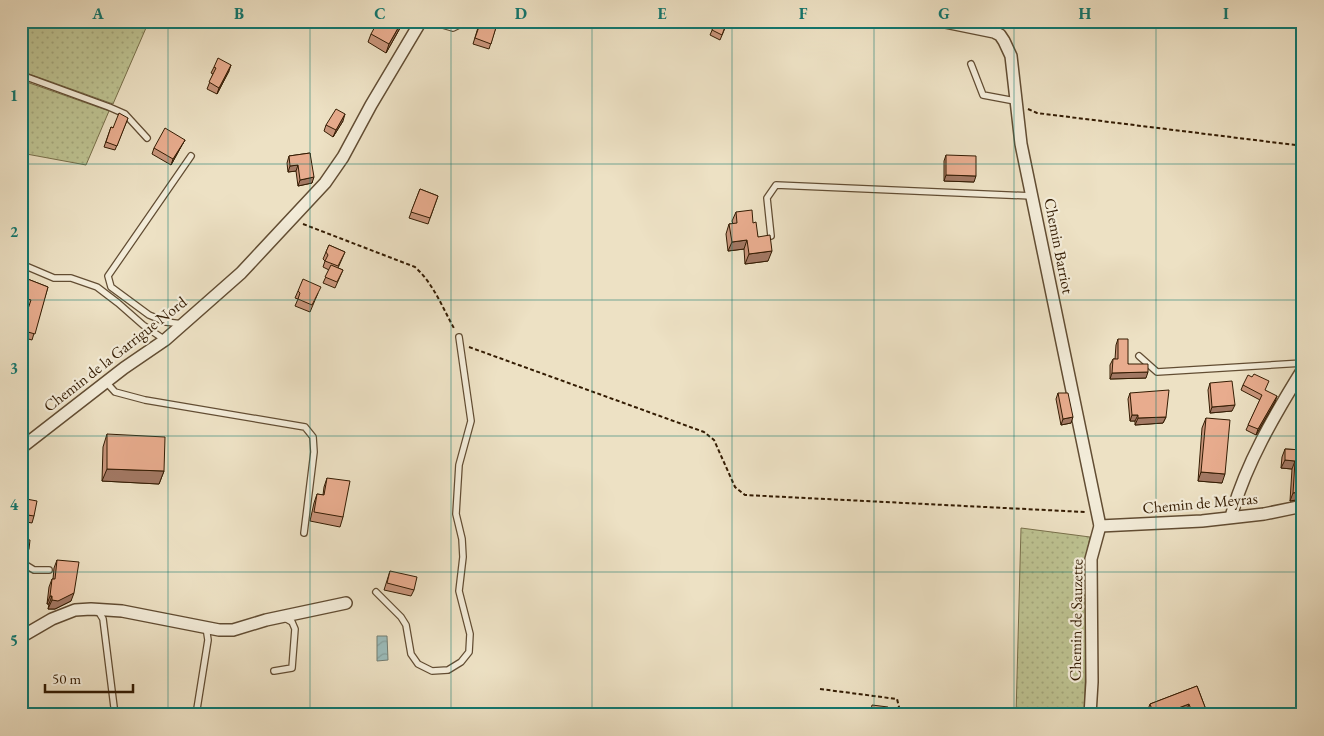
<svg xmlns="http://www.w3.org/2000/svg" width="1324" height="736" font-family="'EB Garamond',serif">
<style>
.grass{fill:url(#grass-dots);stroke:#786f4a}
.water{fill:url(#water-waves);stroke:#727c71}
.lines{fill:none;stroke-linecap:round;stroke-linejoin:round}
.lane-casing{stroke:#624d33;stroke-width:8}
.street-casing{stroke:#624d33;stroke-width:14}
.path{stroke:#341c03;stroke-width:2;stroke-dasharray:4 2.5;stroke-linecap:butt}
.lane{stroke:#f3ecd9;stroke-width:5.5}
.street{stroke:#f3ecd9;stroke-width:11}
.wall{fill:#c8947a;stroke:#341c03}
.shaded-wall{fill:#a27863;stroke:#341c03}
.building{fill:#e8ac8e;stroke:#341c03}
.grid{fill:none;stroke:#0f766e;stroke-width:1;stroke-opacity:0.55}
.labels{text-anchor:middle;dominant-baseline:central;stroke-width:4.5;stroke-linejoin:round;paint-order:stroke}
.street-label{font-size:16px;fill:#341c03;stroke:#f3ecd9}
.neatline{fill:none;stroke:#0f766e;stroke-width:2}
.grid-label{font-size:16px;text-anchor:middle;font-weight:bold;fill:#0f766e}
</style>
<defs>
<pattern id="grass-dots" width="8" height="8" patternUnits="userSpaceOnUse" patternTransform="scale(1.25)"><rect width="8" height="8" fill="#bdc291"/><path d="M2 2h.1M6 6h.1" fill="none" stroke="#a3a67b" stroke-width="1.8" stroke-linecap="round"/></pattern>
<pattern id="water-waves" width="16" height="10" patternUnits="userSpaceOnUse" patternTransform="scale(1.25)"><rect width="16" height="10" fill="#9bbcbb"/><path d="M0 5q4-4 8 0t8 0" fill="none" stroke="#86a19f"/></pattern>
</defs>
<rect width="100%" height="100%" fill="#ede1c4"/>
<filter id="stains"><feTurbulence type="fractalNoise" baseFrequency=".004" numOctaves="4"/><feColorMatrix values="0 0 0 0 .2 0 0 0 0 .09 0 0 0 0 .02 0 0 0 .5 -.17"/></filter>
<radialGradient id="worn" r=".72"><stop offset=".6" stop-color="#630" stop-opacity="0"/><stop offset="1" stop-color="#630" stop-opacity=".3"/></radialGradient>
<g class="grass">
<path d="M21 21H149L113 104 21 71Z"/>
<path d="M21 80 109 111 86 165 21 153Z"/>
<path d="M1021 528 1090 537 1086 557 1085 715H1016Z"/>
</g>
<path class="water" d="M377 636H387L388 660 377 661Z"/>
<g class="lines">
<defs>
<g id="lane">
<path d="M429 21 453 28 467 21"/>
<path d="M971 64 983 95 1015 101"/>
<path d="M21 75 109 107 125 114 147 138"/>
<path d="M771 236 767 198 776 185 1032 196"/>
<path d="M21 264 54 278H71L97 287 118 303 143 325 165 340"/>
<path d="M183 324 166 322 149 315 111 287 108 276 191 156"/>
<path d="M1139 356 1157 372 1303 363"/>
<path d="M106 382 115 392 145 400 305 427 313 437 314 452 304 533"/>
<path d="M21 427 23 435 28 441"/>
<path d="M21 562 34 570H49"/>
<path d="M376 592 401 617 406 625 411 654 418 664 432 671 448 670 461 662 469 652 470 634 459 591 463 557 462 539 456 514 459 465 471 421 459 337"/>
<path d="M97 609 103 619 115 715"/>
<path d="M274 671 292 668 295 629 292 622 285 618"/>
<path d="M196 715 208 640 206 627"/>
</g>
<g id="street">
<path d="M940 21 994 32 1000 35 1004 41 1011 56 1021 144 1100 526 1091 559 1092 682 1090 715"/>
<path d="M21 448 124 368 165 340 241 273 325 183 343 157 371 105 421 21"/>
<path d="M1231 517C1245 465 1275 414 1303 369"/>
<path d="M1100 526 1202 521 1264 514 1303 506"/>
<path d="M21 637 52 619 75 610 91 609 122 611 219 630H233L266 620 346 603"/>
</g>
</defs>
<use href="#lane" class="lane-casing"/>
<use href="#street" class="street-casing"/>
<g class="path">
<path d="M1028 109 1037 113 1303 146"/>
<path d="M303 224 415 267C434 284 443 309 455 330"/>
<path d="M469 347 704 432 714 440 735 487 745 495 1085 512"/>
<path d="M820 689 897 699 901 715"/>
</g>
<use href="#lane" class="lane"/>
<use href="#street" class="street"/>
</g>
<g class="wall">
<path d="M404 21 386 53 368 42 371 34Z"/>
<path d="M480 21 497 24 489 49 473 44Z"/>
<path d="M716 21H728L720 40 710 35Z"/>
<path d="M214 67 229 71 217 94 207 89 213 74 211 73Z"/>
<path d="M128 118 115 150 104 147 111 127 113 128Z"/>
<path d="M343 121 333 137 324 131 326 125Z"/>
<path d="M185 140 182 145 171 165 152 154 154 148Z"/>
<path d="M310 153 312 183 298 186 296 171 288 172 287 163 289 156Z"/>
<path d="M946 155 974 182 944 181V161Z"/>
<path d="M420 189 438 196 428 224 409 218Z"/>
<path d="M736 212 753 223 758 237 768 261 745 264 744 249 728 251 726 234 729 224H733L732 221Z"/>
<path d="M329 245 345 252 338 268 343 270 335 288 323 283 329 270 323 267 325 261 323 259Z"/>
<path d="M25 278 48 287 32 340 21 337V328L29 306 21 304V291Z"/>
<path d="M298 291 318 293 310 312 295 306 298 299 295 298Z"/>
<path d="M1118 339 1128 364 1146 378 1110 379V365L1113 359H1115L1116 345Z"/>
<path d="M1210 383 1232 411 1210 413 1208 390Z"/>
<path d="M1243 385 1265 391 1275 402 1256 435 1246 430 1260 400 1241 390Z"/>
<path d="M1058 393 1071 423 1061 425 1056 399Z"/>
<path d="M1130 393 1166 417 1163 423 1135 425V421H1130L1128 399Z"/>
<path d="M1206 418 1222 483 1198 481 1202 428Z"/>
<path d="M107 434 164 471 159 484 102 481 103 447Z"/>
<path d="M1285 449 1303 450V495L1302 499 1290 501 1292 469 1281 468 1282 457Z"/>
<path d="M327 478 343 517 340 527 310 521 314 503 317 494 323 495 324 487Z"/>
<path d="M21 498 34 516 32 523 21 521Z"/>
<path d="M57 560 71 601 55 609H48L49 604H47L49 587 52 579H53L54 568Z"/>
<path d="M390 571 414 590 411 596 384 590Z"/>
<path d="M1197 686 1208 715H1187L1186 712 1179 715H1148L1147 712 1150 704Z"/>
</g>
<g class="shaded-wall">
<path d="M402 21H404L386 53 389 44Z"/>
<path d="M231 65 229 71 217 94 219 88Z"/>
<path d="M345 114 343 121 333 137 336 130Z"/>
<path d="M185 140 182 145 171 165 173 159Z"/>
<path d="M298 165 296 171 288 172 290 166Z"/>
<path d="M946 175 976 176 974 182 944 181Z"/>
<path d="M314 177 312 183 298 186 300 180Z"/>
<path d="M747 240 744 249 728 251 732 242Z"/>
<path d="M772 251 768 261 745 264 749 254Z"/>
<path d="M1148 372 1146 378 1110 379 1112 373Z"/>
<path d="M1277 396 1275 402 1256 435 1258 429Z"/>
<path d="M1235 405 1232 411 1210 413 1212 407Z"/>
<path d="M1132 415H1138L1135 421H1130Z"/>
<path d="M1073 417 1071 423 1061 425 1063 419Z"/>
<path d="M1166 417 1163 423 1135 425 1138 418Z"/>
<path d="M1285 460 1295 461 1292 469 1281 468Z"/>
<path d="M107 469 164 471 159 484 102 481Z"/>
<path d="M1201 472 1225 474 1222 483 1198 481Z"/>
<path d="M1303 491V495L1302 499 1290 501 1293 493Z"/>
<path d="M21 548 29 549 26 555 21 554Z"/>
<path d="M74 593 71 601 55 609H48L52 600Z"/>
<path d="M50 596H52L49 604H47Z"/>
<path d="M1189 704 1186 712 1179 715H1164L1165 713Z"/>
<path d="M1164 711 1163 715H1155Z"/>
</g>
<g class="building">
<path d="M378 21H402L389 44 371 34Z"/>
<path d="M481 21H490L497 24 491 44 475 38Z"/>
<path d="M716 21H727L722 35 712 30Z"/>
<path d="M218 58 231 65 219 88 209 82 216 68 214 67Z"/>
<path d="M336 109 345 114 336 130 326 125Z"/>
<path d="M119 113 128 118 117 146 106 142 111 127 113 128Z"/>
<path d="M165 128 185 140 173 159 154 148Z"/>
<path d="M310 153 314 177 300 180 298 165 290 166 289 156Z"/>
<path d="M946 155 976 156V176L946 175Z"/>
<path d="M420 189 438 196 430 218 411 212Z"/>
<path d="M752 210 753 223 756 222 758 237 770 235 772 251 749 254 747 240 732 242 729 224 737 223 736 212Z"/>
<path d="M329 245 345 252 338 266 325 261 328 255 326 252Z"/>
<path d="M331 265 343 270 337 282 325 277Z"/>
<path d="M25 278 48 287 35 334 21 330 31 300 21 297V293Z"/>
<path d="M303 279 321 287 312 305 298 299 300 293 298 291Z"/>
<path d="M1118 339H1128V364H1148V372L1112 373 1113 359H1118Z"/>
<path d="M1254 374 1269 381 1265 390 1277 396 1258 429 1248 425 1262 395 1243 385 1248 375 1252 377Z"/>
<path d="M1232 381 1235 405 1212 407 1210 383Z"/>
<path d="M1169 390 1166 417 1138 418V415H1132L1130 393Z"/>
<path d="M1058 393H1068L1073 417 1063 419Z"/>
<path d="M1206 418 1230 420 1225 474 1201 472Z"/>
<path d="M107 434 165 437 164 471 107 469Z"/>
<path d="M1285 449 1303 450V491L1293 493 1295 461 1285 460Z"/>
<path d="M327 478 350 481 343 517 314 512 317 494 324 495Z"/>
<path d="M21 498 37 501 34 516 21 514Z"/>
<path d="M21 538 30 540 29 549 21 548Z"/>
<path d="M57 560 79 562 74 593 58 601 52 600V596H50L52 579H55Z"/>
<path d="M390 571 417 577 414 590 387 583Z"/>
<path d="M1197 686 1208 715H1193L1189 704 1165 713 1164 711 1154 715 1150 704Z"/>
<path d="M872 705 888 707 887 715H870Z"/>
</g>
<path class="grid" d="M168 21V715M310 21V715M451 21V715M592 21V715M732 21V715M874 21V715M1014 21V715M1156 21V715M21 164H1303M21 300H1303M21 436H1303M21 572H1303"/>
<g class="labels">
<g class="street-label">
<text transform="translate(1059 246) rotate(79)">Chemin Barriot</text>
<text transform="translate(115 354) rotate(-38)">Chemin de la Garrigue Nord</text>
<text transform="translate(1200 503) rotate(-5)">Chemin de Meyras</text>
<text transform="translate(1076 620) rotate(-89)">Chemin de Sauzette</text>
</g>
</g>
<rect width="1324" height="736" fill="none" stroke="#ede1c4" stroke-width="55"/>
<path d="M45 684v8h88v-8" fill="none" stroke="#341c03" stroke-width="2.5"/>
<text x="52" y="684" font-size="15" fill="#341c03" stroke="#f3ecd9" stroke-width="4" paint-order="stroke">50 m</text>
<rect x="28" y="28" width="1268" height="680" class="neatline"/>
<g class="grid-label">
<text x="98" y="19">A</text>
<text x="239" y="19">B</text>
<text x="380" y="19">C</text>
<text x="521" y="19">D</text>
<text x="662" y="19">E</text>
<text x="803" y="19">F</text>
<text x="944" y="19">G</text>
<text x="1085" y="19">H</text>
<text x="1226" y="19">I</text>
<text x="14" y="101">1</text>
<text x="14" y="237">2</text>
<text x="14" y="374">3</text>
<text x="14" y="510">4</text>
<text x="14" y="646">5</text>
</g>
<rect width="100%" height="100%" filter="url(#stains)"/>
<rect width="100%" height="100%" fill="url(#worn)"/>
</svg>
